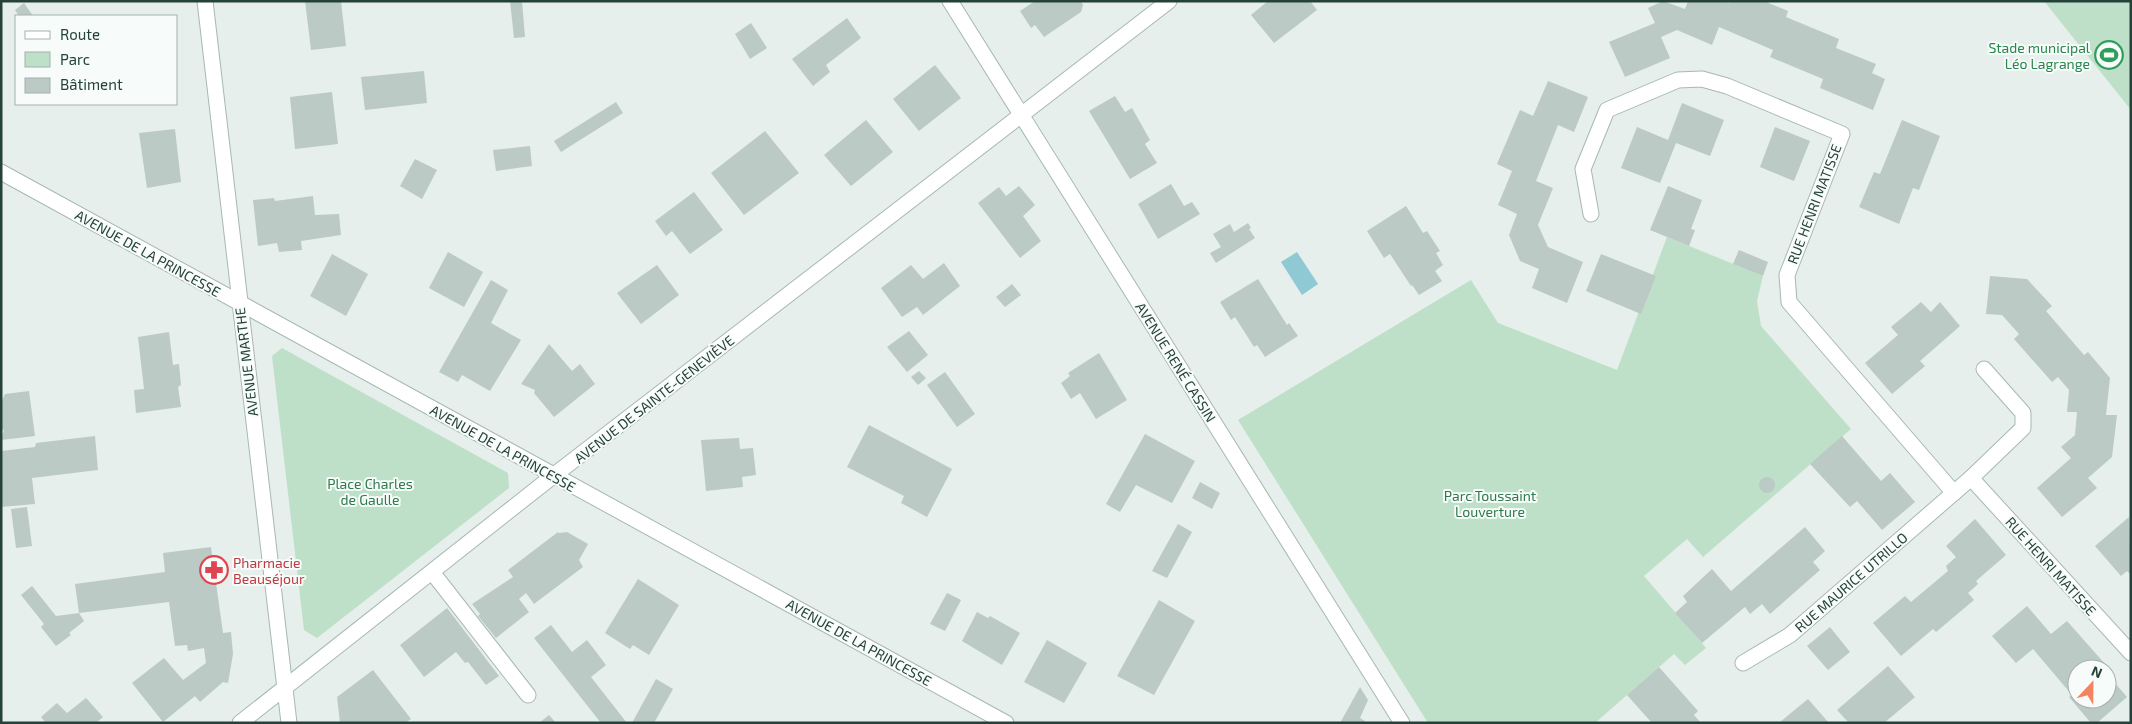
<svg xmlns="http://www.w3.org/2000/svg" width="2132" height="724" font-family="'Exo 2',sans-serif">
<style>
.green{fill:#bfe0c8}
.water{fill:#8ec9d4}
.building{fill:#bbcac4}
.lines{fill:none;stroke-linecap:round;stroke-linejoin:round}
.minor-casing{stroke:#a8b8b2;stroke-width:17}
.minor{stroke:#fff;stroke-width:15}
.labels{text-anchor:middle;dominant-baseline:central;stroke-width:4;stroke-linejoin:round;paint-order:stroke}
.leisure-label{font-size:14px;fill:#27864d;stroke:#f7fbf9;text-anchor:end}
.street-label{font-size:14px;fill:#24423a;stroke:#f7fbf9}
.park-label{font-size:14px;fill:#2d7a4b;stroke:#f7fbf9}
.health-label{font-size:14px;fill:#be3a42;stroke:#f7fbf9;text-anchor:start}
</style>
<rect width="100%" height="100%" fill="#e6efeb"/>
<g class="green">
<path d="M2044 1H2131V110Z"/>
<path d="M1667 237 1763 276 1757 301 1761 326 1851 429 1703 557 1687 539 1644 576 1706 648 1685 665 1674 654 1595 723H1428L1238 420 1471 280 1498 323 1617 370Z"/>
<path d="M282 348 508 473 509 488 317 638 304 630 272 356Z"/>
</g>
<path class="water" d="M1297 252 1318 284 1302 295 1281 262Z"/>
<g class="building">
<path d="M305 1H341L346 46 311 50Z"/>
<path d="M510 1H522L525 37 514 38Z"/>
<path d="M1035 1H1081L1083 5 1081 12 1044 37 1035 25 1031 28 1020 11Z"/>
<path d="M1268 1H1310L1317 10 1274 43 1251 15Z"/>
<path d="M1663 1 1685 9 1688 1H1724L1729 3V1H1764L1788 11 1786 17 1839 39 1836 48 1876 64 1872 73 1885 79 1873 110 1820 88 1823 79 1770 57 1773 50 1719 27 1712 45 1677 30 1661 37 1670 58 1625 77 1609 42 1655 23 1648 8Z"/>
<path d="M24 3 33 16H19L15 10Z"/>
<path d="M847 18 861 38 826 65 830 72 813 86 792 59Z"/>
<path d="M751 23 767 48 750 59 735 34Z"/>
<path d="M935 65 961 98 919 131 893 99Z"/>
<path d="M424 71 427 103 365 110 361 77Z"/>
<path d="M1548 81 1588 97 1574 132 1558 125 1536 181 1553 188 1538 225 1548 247 1583 262 1567 303 1532 288 1539 269 1520 261 1509 235 1517 214 1498 205 1512 171 1497 164 1520 110 1533 116Z"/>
<path d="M332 92 338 144 295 149 290 97Z"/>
<path d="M1115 96 1125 112 1132 108 1150 140 1145 144 1157 163 1130 179 1089 111Z"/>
<path d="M616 102 623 113 561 152 554 141Z"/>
<path d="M1682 103 1724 120 1710 156 1676 143 1660 183 1621 168 1637 127 1668 140Z"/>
<path d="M866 120 893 152 851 186 824 155Z"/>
<path d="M1902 120 1940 136 1919 190 1913 188 1899 224 1859 207 1874 172 1880 174Z"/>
<path d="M1775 127 1810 141 1794 181 1760 167Z"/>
<path d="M175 129 181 182 147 188 139 133Z"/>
<path d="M765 131 799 173 744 215 711 173Z"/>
<path d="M530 146 532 166 496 171 493 150Z"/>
<path d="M415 159 437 170 422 199 400 186Z"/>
<path d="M1171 184 1184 206 1192 202 1200 214 1158 239 1138 204Z"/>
<path d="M1019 186 1035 205 1023 216 1041 241 1020 258 978 203 999 187 1006 196Z"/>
<path d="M1668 186 1702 200 1691 229 1695 230 1689 246 1650 230Z"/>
<path d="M694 192 723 230 690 254 672 231 666 236 655 221Z"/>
<path d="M313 196 315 215 339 214 341 235 301 241 302 250 279 252 277 243 258 246 253 200 274 198 275 201Z"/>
<path d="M1406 206 1423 233 1427 231 1440 251 1436 253 1443 265 1435 271 1442 281 1419 295 1412 285 1411 286 1390 254 1384 258 1367 231Z"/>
<path d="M1248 223 1251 228 1249 229 1255 238 1216 263 1210 253 1221 247 1213 234 1230 224 1234 232Z"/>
<path d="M1739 250 1768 262 1763 276 1733 264Z"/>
<path d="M448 252 483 272 464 307 429 288Z"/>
<path d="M332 254 368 274 346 316 310 296Z"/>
<path d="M1601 254 1656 276 1641 314 1586 291Z"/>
<path d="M944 263 960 286 923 315 917 307 902 317 881 288 911 265 923 279Z"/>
<path d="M657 265 679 295 641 324 617 293Z"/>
<path d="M1990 276 2027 279 2052 306 2046 311 2084 355 2088 352 2110 378 2106 415H2117L2112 457 2088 478 2097 488 2062 517 2037 488 2071 458 2061 447 2075 435 2077 412H2067L2069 390 2058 377 2052 382 2014 339 2019 334 2002 315 1986 314Z"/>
<path d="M1258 279 1287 325 1289 323 1298 336 1265 357 1257 345 1254 347 1235 317 1231 320 1220 302Z"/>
<path d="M491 280 508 290 491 323 521 340 490 391 462 375 458 382 439 372Z"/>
<path d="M1012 284 1021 295 1005 307 996 297Z"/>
<path d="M1921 302 1931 312 1940 302 1960 326 1920 361 1925 366 1892 394 1865 363 1898 335 1891 327Z"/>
<path d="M909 331 928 355 907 372 887 347Z"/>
<path d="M169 332 173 365 179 364 181 385 178 387 181 407 136 413 134 390 144 389 138 337Z"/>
<path d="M549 344 572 371 580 364 595 384 554 417 534 393 535 390 521 384Z"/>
<path d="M1099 353 1127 400 1096 419 1080 393 1071 399 1061 383 1070 376 1068 373Z"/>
<path d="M919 371 926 378 918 385 911 377Z"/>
<path d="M945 372 975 414 957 427 927 385Z"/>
<path d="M29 391 35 436 1 440 4 430 1 429V403L5 394Z"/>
<path d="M869 425 952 469 927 517 901 503 904 496 847 467Z"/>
<path d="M1145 434 1195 461 1172 503 1136 485 1120 512 1106 504Z"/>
<path d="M95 436 98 470 32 478 35 504 1 507V451L35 447 36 443Z"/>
<path d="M1842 436 1881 481 1890 473 1915 502 1882 530 1857 501 1850 507 1810 464Z"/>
<path d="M739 438 740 449 753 448 756 475 742 477 743 487 706 491 701 440Z"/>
<circle cx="1767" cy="485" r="8"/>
<path d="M1200 482 1220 493 1212 509 1192 498Z"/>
<path d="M27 507 32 546 16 548 11 509Z"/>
<path d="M2129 517 2131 575 2127 571 2121 576 2095 546Z"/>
<path d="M1975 519 2006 555 1976 581 1978 584 1968 593 1974 600 1936 632 1933 629 1901 656 1873 623 1905 596 1911 602 1948 571 1946 566 1956 557 1946 546Z"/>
<path d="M1178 524 1192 532 1167 578 1152 571Z"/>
<path d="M1805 527 1825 551 1813 562 1820 570 1770 614 1762 604 1750 614 1745 607 1702 643 1675 613 1687 602 1683 596 1712 569 1731 591Z"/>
<path d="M558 532 559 533 567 532 588 544 579 560 583 567 534 604 526 593 519 599 529 612 496 638 478 616 480 614 472 604 513 577 508 570Z"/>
<path d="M211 547 223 633 231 632 233 654 228 683 223 682 200 702 195 696 163 722 132 683 164 658 183 680 206 663 204 648 188 651 187 645 175 646 169 602 79 613 75 584 165 572 163 553Z"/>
<path d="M638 579 679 605 649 655 633 645 630 649 605 633Z"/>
<path d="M32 586 56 616 79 613 84 621 69 633 71 635 56 646 41 627 44 624 21 595Z"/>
<path d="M947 593 961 600 945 631 930 624Z"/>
<path d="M1159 600 1195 621 1154 695 1117 676Z"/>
<path d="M2027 606 2051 634 2067 621 2106 665 2102 669H2077V699H2107V674L2127 697 2097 723H2091L2069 697 2072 695 2033 649 2016 663 1992 636Z"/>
<path d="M447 608 499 676 486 685 468 662 465 663 456 652 424 677 400 645Z"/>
<path d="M977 612 988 618 990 616 1020 633 1002 665 962 641Z"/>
<path d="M551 625 572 652 587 640 606 665 591 677 627 723H601L560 671 534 638Z"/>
<path d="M1830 627 1850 652 1828 670 1807 646Z"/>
<path d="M1047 640 1087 663 1064 703 1024 682Z"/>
<path d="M1888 666 1915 697 1884 723H1849L1837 710Z"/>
<path d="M1659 667 1698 711 1694 715 1701 723H1652L1627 695Z"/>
<path d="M373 670 411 719 405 723H340L337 697Z"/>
<path d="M656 679 673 689 654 723H632Z"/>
<path d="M1360 687 1368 700 1360 718 1368 723H1340Z"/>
<path d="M86 698 103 717 96 723H46L41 717 57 703 67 713Z"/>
<path d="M1808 699 1829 723H1779L1786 717Z"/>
<path d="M549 715 556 723H539Z"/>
</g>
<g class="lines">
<defs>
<g id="minor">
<path d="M205 1 289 723"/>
<path d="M950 1 1402 723"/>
<path d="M1 172 1006 723"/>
<path d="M1591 214 1583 169 1607 110 1678 80 1702 79 1727 86 1842 134 1787 275 1789 302 1954 493"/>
<path d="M1971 478 2131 653"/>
<path d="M432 572 528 695"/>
<path d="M1743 663 1790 635 1971 478 2023 428V413L1984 369"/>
<path d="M240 723 553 476 1169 1"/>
</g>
</defs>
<use href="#minor" class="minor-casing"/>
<use href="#minor" class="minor"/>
</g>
<defs>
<symbol id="stadium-ring" viewBox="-11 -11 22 22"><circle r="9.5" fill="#f7fbf9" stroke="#2e9e5b" stroke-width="1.5"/><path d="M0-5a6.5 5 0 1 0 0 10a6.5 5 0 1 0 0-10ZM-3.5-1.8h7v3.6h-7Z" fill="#2e9e5b"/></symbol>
<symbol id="pharmacy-ring" viewBox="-11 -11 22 22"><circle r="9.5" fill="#f7fbf9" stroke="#e0444e" stroke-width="1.5"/><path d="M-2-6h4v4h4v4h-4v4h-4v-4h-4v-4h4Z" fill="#e0444e"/></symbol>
</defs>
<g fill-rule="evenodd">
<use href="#stadium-ring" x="2093" y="39" width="32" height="32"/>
<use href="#pharmacy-ring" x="198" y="554" width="32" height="32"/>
</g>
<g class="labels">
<g class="leisure-label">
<text x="2090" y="47">Stade municipal<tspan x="2090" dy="16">Léo Lagrange</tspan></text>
</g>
<g class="street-label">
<text transform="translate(1814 204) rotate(-69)">RUE HENRI MATISSE</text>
<text transform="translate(148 253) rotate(29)">AVENUE DE LA PRINCESSE</text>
<text transform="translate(246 362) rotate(-97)">AVENUE MARTHE</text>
<text transform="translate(1176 362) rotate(58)">AVENUE RENÉ CASSIN</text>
<text transform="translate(654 399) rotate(-38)">AVENUE DE SAINTE-GENEVIÈVE</text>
<text transform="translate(503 448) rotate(29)">AVENUE DE LA PRINCESSE</text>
<text transform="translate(2051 566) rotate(48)">RUE HENRI MATISSE</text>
<text transform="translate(1851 582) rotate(-41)">RUE MAURICE UTRILLO</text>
<text transform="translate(859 642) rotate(29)">AVENUE DE LA PRINCESSE</text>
</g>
<g class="park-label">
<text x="370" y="483">Place Charles<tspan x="370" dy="16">de Gaulle</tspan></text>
<text x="1490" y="495">Parc Toussaint<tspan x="1490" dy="16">Louverture</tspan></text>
</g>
<g class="health-label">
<text x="233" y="562">Pharmacie<tspan x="233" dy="16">Beauséjour</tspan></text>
</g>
</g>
<rect width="2132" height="724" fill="none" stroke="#24423a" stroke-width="5"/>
<rect x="15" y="15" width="162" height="90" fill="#f7fbf9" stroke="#a3b1ad"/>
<rect x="25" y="31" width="25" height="8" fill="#ffffff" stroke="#a3b1ad"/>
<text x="60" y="40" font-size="15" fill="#24423a">Route</text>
<rect x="25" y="52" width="25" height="15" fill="#bfe0c8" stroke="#a3b1ad"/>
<text x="60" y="65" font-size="15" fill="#24423a">Parc</text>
<rect x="25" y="78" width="25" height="15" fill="#bbcac4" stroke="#a3b1ad"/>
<text x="60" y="90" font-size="15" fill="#24423a">Bâtiment</text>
<g transform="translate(2092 684) rotate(22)"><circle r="24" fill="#f7fbf9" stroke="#a3b1ad"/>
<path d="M0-4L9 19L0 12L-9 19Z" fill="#f4845f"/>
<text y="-8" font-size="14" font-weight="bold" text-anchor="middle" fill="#24423a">N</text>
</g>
</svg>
